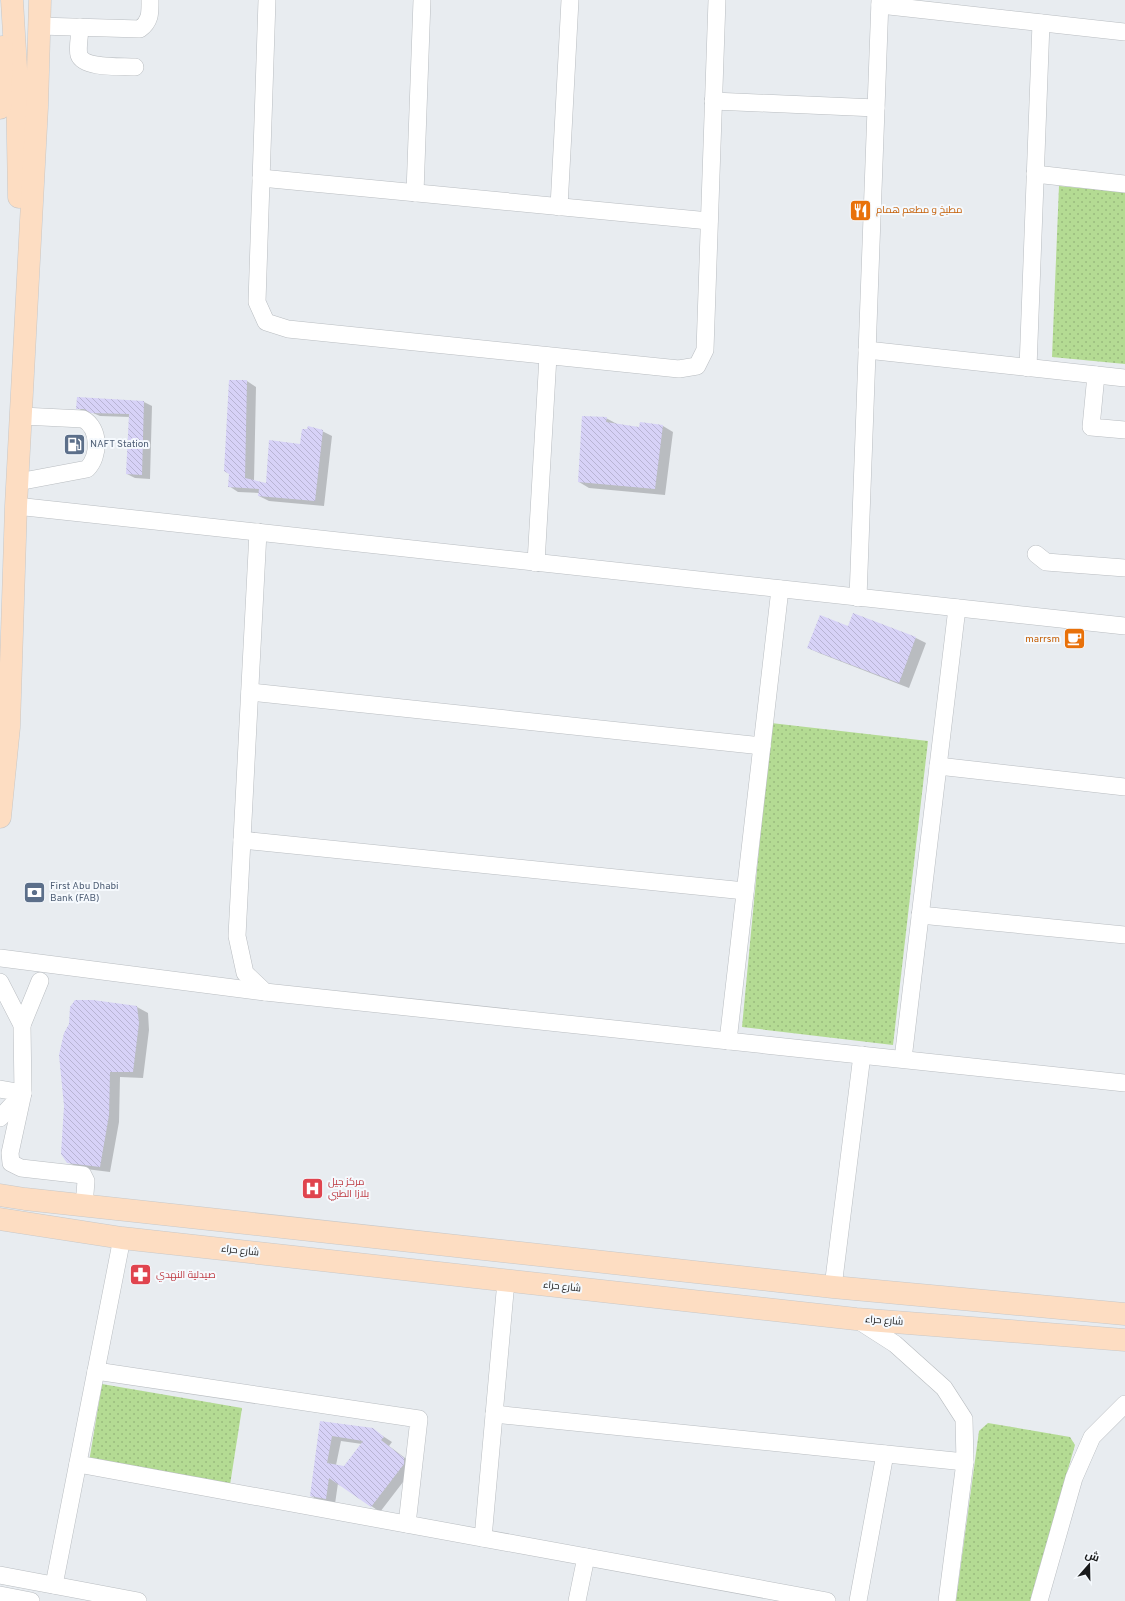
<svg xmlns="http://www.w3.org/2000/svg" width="1125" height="1601" font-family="Overpass,Cairo,sans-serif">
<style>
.green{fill:url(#green-dots)}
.shadow{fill:#0003;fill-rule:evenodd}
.building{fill:url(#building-back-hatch);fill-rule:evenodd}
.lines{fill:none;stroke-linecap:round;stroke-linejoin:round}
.minor-casing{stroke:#b9bdc1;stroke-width:18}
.major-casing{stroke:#c8c8c8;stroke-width:23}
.minor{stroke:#fff;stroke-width:17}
.major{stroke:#fdddc2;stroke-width:22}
.labels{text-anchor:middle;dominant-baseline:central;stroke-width:4;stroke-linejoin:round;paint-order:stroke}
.food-label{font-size:10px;fill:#c56008;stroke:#f5f9fd;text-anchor:start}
.service-label{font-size:10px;fill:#4e5e75;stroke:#f5f9fd;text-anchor:start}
.health-label{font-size:10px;fill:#be3a42;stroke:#f5f9fd;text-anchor:start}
.street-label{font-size:10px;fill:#191a1b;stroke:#f5f9fd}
</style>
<defs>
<pattern id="green-dots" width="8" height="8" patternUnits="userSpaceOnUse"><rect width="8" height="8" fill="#b4db93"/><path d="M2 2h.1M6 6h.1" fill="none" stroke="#9abb7e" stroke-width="1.8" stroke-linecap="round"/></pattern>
<pattern id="building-back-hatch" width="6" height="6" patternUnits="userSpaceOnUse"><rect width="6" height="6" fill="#d7d2f7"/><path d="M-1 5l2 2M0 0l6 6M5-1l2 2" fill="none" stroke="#b8b4d3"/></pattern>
</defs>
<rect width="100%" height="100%" fill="#e8ecf0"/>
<g class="green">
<path d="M1059 186 1125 192V364L1052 357Z"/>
<path d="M771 723 928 741 893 1045 742 1027Z"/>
<path d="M102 1384 242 1408 230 1485 89 1462Z"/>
<path d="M988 1423 1070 1437 1075 1445 1030 1601H956L979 1431Z"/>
</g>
<g class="shadow">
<path d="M247 381 256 387 254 481 267 484 301 445 322 431 332 436 324 506 269 501 259 496 260 493 238 492 229 486Z"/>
<path d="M144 402 152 406 150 479 135 478 127 474 130 417 100 416 93 413 85 412 77 408Z"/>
<path d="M606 418 617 424 640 429 663 426 673 432 665 495 589 488 579 482Z"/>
<path d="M854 614 916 638 926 643 909 688 819 653 808 648 849 627Z"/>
<path d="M137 1007 148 1013 149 1030 143 1078 120 1077 119 1122 110 1172 78 1168 68 1162Z"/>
<path d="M321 1422 372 1429 392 1442 389 1446 413 1464V1469L380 1512 338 1483 335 1504 320 1501 311 1496ZM341 1441 362 1444 345 1467 336 1465Z"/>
</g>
<g class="building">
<path d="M229 380H247L245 478 266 483 269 440 300 444 302 429H307L308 426 323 430 315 501 258 496 259 489 228 487 229 474 224 471Z"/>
<path d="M77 397 144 401 142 475 126 474 129 414 91 413 84 409H76Z"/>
<path d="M582 416 607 417 606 422 639 427 640 422 663 425 655 489 578 482Z"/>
<path d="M853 613 916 637 899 683 807 648 820 615 848 626Z"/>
<path d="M75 1000H93L137 1006 139 1023 133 1072H110L109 1115 100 1167 67 1163 61 1154 64 1106 59 1055 64 1033 69 1024 70 1007Z"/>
<path d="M320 1421 373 1428 384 1437 381 1440 404 1458V1464L371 1507 329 1478 326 1499 310 1496ZM332 1436 363 1441 344 1466 327 1463Z"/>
</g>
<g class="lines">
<defs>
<g id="minor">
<path d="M267 0 257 302 266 322 288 329 679 369 697 366 705 350 717 0"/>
<path d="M880 5 1125 32"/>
<path d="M39 26 140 29C151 21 150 12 150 0"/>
<path d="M80 27C80 35 77 48 79 55 84 69 122 66 135 67"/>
<path d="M713 101 876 108"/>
<path d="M1035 174 1125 184"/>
<path d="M261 178 709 221"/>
<path d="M415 193 422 0"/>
<path d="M559 207 570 0"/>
<path d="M867 350 1125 378"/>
<path d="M1028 368 1041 23"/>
<path d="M1096 375 1091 427 1125 430"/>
<path d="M18 482 87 469C100 456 100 428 83 419L22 416"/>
<path d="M16 506 1125 626"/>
<path d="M258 532 237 936 245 973 265 992 1125 1083"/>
<path d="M1036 554 1046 562 1125 568"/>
<path d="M536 563 548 356"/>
<path d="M858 598 880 0"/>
<path d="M250 692 762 746"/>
<path d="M938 766 1125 787"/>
<path d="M242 840 745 891"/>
<path d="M920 915 1125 935"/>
<path d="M0 958 265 992"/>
<path d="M0 982 22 1025 23 1093 10 1153 11 1163 21 1168 83 1175 86 1181 84 1206"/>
<path d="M22 1025 40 981"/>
<path d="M728 1041 780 589"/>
<path d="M903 1059 957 608"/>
<path d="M0 1089 23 1093 0 1118"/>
<path d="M833 1287 862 1055"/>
<path d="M856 1319 895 1344 944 1388 964 1419 965 1462 947 1601"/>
<path d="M96 1371 419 1419 407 1524"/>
<path d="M494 1414 965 1462"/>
<path d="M78 1464 827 1601"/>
<path d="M483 1538 506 1281"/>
<path d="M0 1575 138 1601"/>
<path d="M54 1585 122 1238"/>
<path d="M0 1595 31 1601"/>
<path d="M577 1601 586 1557"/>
<path d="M858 1601 885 1454"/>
<path d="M1039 1601 1074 1478 1092 1437 1125 1404"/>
</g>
<g id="major">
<path d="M12 0 17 85 19 197"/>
<path d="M0 108 2 47"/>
<path d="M0 817 9 727 16 506 37 107 40 0"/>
<path d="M0 1195 25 1199 833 1287 1125 1314"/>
<path d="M0 1219 122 1238 856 1319 1125 1340"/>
</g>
</defs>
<use href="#minor" class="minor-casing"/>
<use href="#major" class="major-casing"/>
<use href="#minor" class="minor"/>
<use href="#major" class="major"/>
</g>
<defs>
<symbol id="restaurant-square" viewBox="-11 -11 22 22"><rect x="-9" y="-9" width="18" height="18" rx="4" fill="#e8710a" stroke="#f5f9fd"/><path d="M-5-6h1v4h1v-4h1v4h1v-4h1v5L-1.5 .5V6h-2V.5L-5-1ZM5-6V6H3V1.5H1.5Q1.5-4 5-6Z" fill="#fff"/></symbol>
<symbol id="fuel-square" viewBox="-11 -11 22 22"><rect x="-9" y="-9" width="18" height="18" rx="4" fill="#5c6f8a" stroke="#f5f9fd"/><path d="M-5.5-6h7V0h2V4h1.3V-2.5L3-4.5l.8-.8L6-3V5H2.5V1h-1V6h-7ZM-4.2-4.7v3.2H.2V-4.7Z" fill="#fff"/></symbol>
<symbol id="cafe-square" viewBox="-11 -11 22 22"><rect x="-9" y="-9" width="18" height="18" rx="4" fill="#e8710a" stroke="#f5f9fd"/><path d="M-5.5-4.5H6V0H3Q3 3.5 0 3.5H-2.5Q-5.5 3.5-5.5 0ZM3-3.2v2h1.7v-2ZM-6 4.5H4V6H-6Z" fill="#fff"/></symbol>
<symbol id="bank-square" viewBox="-11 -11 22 22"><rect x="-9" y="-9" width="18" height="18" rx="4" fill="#5c6f8a" stroke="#f5f9fd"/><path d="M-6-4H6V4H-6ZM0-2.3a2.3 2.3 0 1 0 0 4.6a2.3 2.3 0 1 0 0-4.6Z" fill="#fff"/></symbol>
<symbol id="hospital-square" viewBox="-11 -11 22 22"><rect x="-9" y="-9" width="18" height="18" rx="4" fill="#e0444e" stroke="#f5f9fd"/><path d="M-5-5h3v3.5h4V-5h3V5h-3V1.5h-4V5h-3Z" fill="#fff"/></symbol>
<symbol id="pharmacy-square" viewBox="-11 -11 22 22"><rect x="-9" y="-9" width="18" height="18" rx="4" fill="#e0444e" stroke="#f5f9fd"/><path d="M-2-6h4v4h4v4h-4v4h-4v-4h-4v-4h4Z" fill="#fff"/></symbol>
</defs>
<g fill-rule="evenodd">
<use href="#restaurant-square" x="848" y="198" width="25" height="25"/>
<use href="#fuel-square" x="62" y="432" width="25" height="25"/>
<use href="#cafe-square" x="1062" y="626" width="25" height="25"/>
<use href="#bank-square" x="22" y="880" width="25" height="25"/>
<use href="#hospital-square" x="300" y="1176" width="25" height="25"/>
<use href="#pharmacy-square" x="128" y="1262" width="25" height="25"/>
</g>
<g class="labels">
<g class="food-label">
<text x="876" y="210">مطبخ و مطعم همام</text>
<text x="1060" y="639" text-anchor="end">marrsm</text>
</g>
<g class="service-label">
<text x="90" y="444">NAFT Station</text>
<text x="50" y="886">First Abu Dhabi<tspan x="50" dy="12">Bank (FAB)</tspan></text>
</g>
<g class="health-label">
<text x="328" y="1182">مركز جيل<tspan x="328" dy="12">بلازا الطبي</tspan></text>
<text x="156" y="1275">صيدلية النهدي</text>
</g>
<g class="street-label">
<text transform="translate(240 1251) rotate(6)">شارع حراء</text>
<text transform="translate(562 1287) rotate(6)">شارع حراء</text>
<text transform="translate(884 1321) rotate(4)">شارع حراء</text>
</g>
</g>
<g transform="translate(1089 1565) rotate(20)" stroke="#f5f9fd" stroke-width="3" paint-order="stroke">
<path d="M0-3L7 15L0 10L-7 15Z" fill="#191a1b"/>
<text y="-6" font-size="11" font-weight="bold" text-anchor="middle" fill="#191a1b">ش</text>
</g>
</svg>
